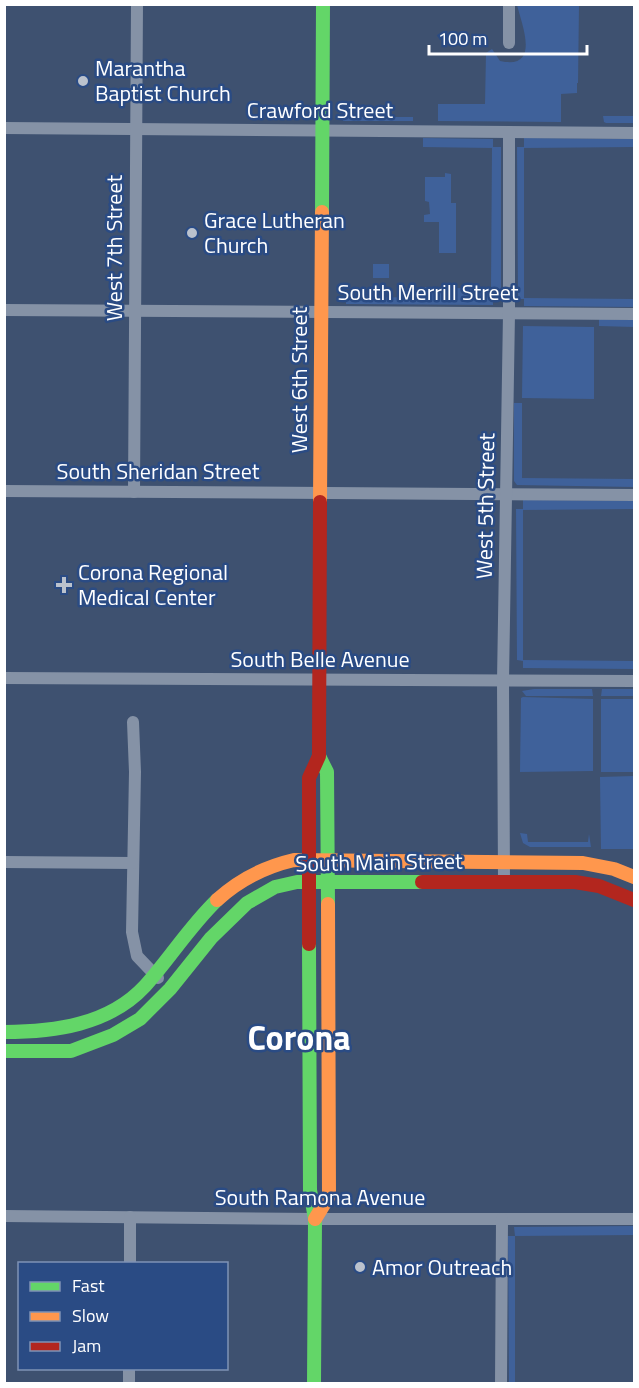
<svg xmlns="http://www.w3.org/2000/svg" width="639" height="1388" font-family="'Titillium Web',sans-serif">
<style>
.green{fill:#3f619a}
.lines{fill:none;stroke-linecap:round;stroke-linejoin:round}
.street{stroke:#8592a6;stroke-width:12}
.fast{stroke:#63d668;stroke-width:14}
.slow{stroke:#ff974d;stroke-width:14}
.jam{stroke:#b3261e;stroke-width:14}
.poi-dot{fill:#bbc2cd;stroke:#2a4b84;stroke-width:2}
.labels{text-anchor:middle;dominant-baseline:central;stroke-width:5;stroke-linejoin:round;paint-order:stroke}
.poi-label{font-size:22px;fill:#fff;stroke:#2a4b84;text-anchor:start}
.street-label{font-size:22px;fill:#fff;stroke:#2a4b84}
.town-label{font-size:34px;font-weight:bold;fill:#fff;stroke:#2a4b84}
</style>
<rect width="100%" height="100%" fill="#3e5170"/>
<g class="green">
<path d="M517 5H579L578 83H577V93L561 94V122L438 121V104H485L486 53 492 49 500 61C541 70 522 25 517 5Z"/>
<path d="M603 116H634V123H606L604 122Z"/>
<rect x="343" y="117" width="70" height="4"/>
<path d="M423 138 493 139V147H501V296L493 297V305L346 304V298L418 297V287L491 289 492 148 423 147Z"/>
<path d="M524 138 634 139V147L524 148V298L634 299V307L524 306V299H518L517 147H524Z"/>
<path d="M445 173 451 174V203H456V253H439V222H424V215L430 214 429 202 425 201V177H445Z"/>
<rect x="373" y="264" width="16" height="14"/>
<path d="M599 319 634 320V327L599 326Z"/>
<path d="M523 326 594 327V399L522 398Z"/>
<path d="M514 403H522V478L634 479V487L517 485 514 481Z"/>
<path d="M523 500 634 501V509L523 510V660L634 661V669L523 668V661L517 660 516 509H523Z"/>
<path d="M534 689H592L593 696H526L522 691Z"/>
<path d="M602 689H634V696H601Z"/>
<path d="M523 697 593 699V771L520 772 521 698Z"/>
<rect x="601" y="699" width="33" height="73"/>
<path d="M634 776V849H601L600 777Z"/>
<path d="M520 833 527 834 528 842H588L589 834 591 847H530L523 843Z"/>
<path d="M634 1226V1235L515 1236V1383H509L508 1236H515L514 1227Z"/>
</g>
<g class="lines">
<g class="street">
<path d="M509 4V43"/>
<path d="M4 128 634 133"/>
<path d="M4 310 634 314"/>
<path d="M4 491 634 495"/>
<path d="M134 492 137 4"/>
<path d="M4 678 634 681"/>
<path d="M133 722 135 772 132 932 137 956 158 978"/>
<path d="M4 862 133 863"/>
<path d="M504 882 503 681 509 313V132"/>
<path d="M4 1216 315 1219H634"/>
<path d="M130 1264V1217"/>
<path d="M129 1384V1368"/>
<path d="M501 1384 502 1219"/>
</g>
<g class="fast">
<path d="M322 212 323 4"/>
<path d="M319 756 327 772 328 904"/>
<path d="M309 944 310 1190 315 1219 314 1384"/>
<path d="M4 1032C54 1032 109 1025 145 986 170 958 190 926 217 900"/>
<path d="M4 1051H71L113 1035 140 1019 170 989 211 938 247 903 275 887 297 882H422"/>
</g>
<g class="slow">
<path d="M320 502 322 212"/>
<path d="M217 900C240 879 264 867 294 860L583 863 614 869 634 877"/>
<path d="M315 1219 329 1196 328 904"/>
</g>
<g class="jam">
<path d="M422 882H575L599 886 634 900"/>
<path d="M309 944V778L319 756 320 502"/>
</g>
</g>
<g class="poi-dot">
<circle cx="83" cy="81" r="6"/>
<circle cx="192" cy="233" r="6"/>
<path d="M61 576h6v6h6v6h-6v6h-6v-6h-6v-6h6z"/>
<circle cx="360" cy="1267" r="6"/>
</g>
<g class="labels">
<g class="poi-label">
<text x="95" y="68">Marantha<tspan x="95" dy="25">Baptist Church</tspan></text>
<text x="204" y="220">Grace Lutheran<tspan x="204" dy="25">Church</tspan></text>
<text x="78" y="572">Corona Regional<tspan x="78" dy="25">Medical Center</tspan></text>
<text x="372" y="1267">Amor Outreach</text>
</g>
<g class="street-label">
<text x="320" y="110">Crawford Street</text>
<text transform="translate(114 248) rotate(-90)">West 7th Street</text>
<text x="428" y="292">South Merrill Street</text>
<text transform="translate(299 380) rotate(-90)">West 6th Street</text>
<text x="158" y="471">South Sheridan Street</text>
<text transform="translate(485 506) rotate(-89)">West 5th Street</text>
<text x="320" y="659">South Belle Avenue</text>
<text transform="translate(379 862) rotate(-1)">South Main Street</text>
<text x="320" y="1197">South Ramona Avenue</text>
</g>
<g class="town-label">
<text x="299" y="1037">Corona</text>
</g>
</g>
<rect width="639" height="1388" fill="none" stroke="#ffffff" stroke-width="12"/>
<rect x="18" y="1262" width="210" height="108" fill="#2a4b84" stroke="#7f93b5" stroke-width="1.5"/>
<rect x="30" y="1282" width="30" height="9" fill="#63d668" stroke="#7f93b5" stroke-width="1.5"/>
<text x="72" y="1292" font-size="18" fill="#ffffff">Fast</text>
<rect x="30" y="1312" width="30" height="9" fill="#ff974d" stroke="#7f93b5" stroke-width="1.5"/>
<text x="72" y="1322" font-size="18" fill="#ffffff">Slow</text>
<rect x="30" y="1342" width="30" height="9" fill="#b3261e" stroke="#7f93b5" stroke-width="1.5"/>
<text x="72" y="1352" font-size="18" fill="#ffffff">Jam</text>
<path d="M429 45v9h158v-9" fill="none" stroke="#ffffff" stroke-width="3"/>
<text x="438" y="45" font-size="18" fill="#ffffff" stroke="#2a4b84" stroke-width="4.5" paint-order="stroke">100 m</text>
</svg>
